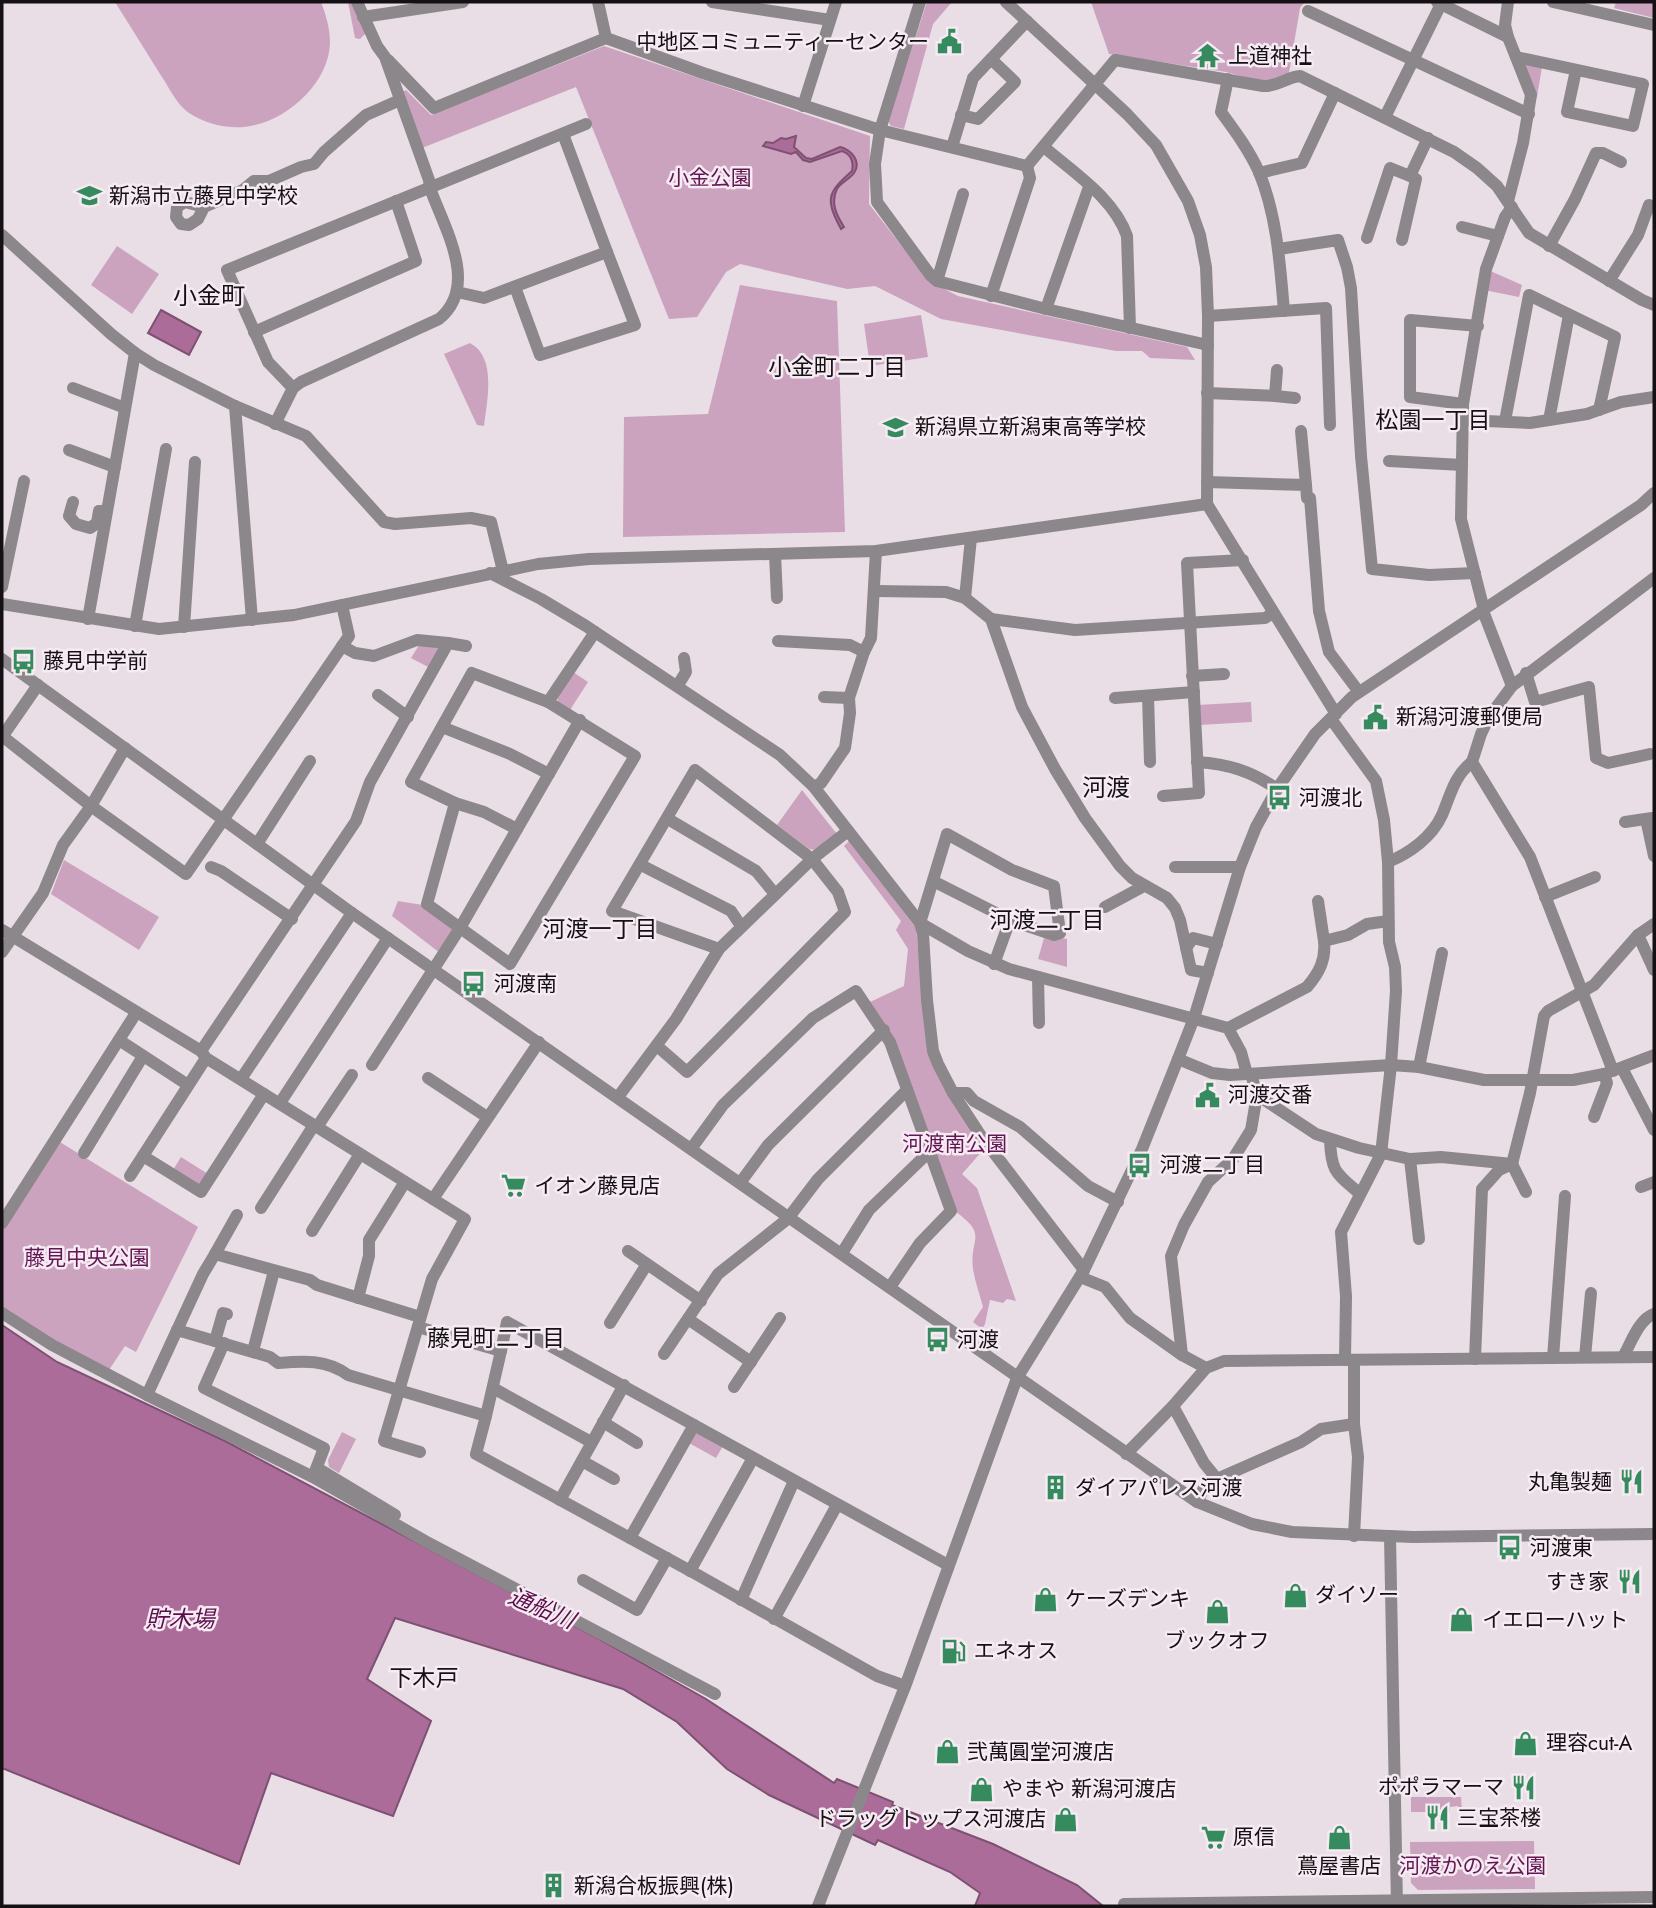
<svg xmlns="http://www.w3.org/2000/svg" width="1656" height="1908" font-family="Jost,'Noto Sans JP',sans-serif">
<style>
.green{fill:#cca3bf}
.water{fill:#ab6c9a;stroke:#7e5072;stroke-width:2}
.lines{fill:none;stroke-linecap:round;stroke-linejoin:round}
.minor{stroke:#8c878a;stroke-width:12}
.labels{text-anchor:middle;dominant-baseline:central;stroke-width:5;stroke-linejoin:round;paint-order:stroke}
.poi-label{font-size:21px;fill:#141013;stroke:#f6ebf3;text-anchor:start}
.park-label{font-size:21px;fill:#631653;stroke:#f6ebf3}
.neighbourhood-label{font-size:23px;fill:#141013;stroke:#f6ebf3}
.water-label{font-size:23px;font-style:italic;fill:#5c0d4c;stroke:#f6ebf3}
.quarter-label{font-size:24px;fill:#141013;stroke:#f6ebf3}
</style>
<rect width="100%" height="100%" fill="#e9dee5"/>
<g class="green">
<path d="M115 2H321C326 15 330 28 330 43 329 81 291 117 255 125 233 131 208 125 189 113 176 104 169 87 160 74 145 50 130 26 115 2Z"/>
<path d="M348 2H352L366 33 360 39 355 38Z"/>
<path d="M927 2H952L933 24 904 129 891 126 888 121Z"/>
<path d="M1091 2H1305L1300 8 1289 73 1265 83 1226 72 1109 54Z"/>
<path d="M1616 2H1654V18L1614 8Z"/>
<path d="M604 46 870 136 869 204 929 281 958 296 1187 347 1195 360 1150 358 1142 351H1116L941 319 875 286 847 289 740 264 726 272 697 317 669 319 576 87 422 148 400 93 406 90 431 115Z"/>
<path d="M1527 64 1542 67 1537 97 1534 96 1523 69Z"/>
<path d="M117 246 159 274 132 314 91 285Z"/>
<path d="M1486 269 1522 285 1519 297 1484 290Z"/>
<path d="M740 285 837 301 845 532 623 537 624 417 708 414Z"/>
<path d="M921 315 928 357 870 366 864 324Z"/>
<path d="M470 343C497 357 487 402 484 426L477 425 444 354Z"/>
<path d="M419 645H435L439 649 428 667 411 658Z"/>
<path d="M573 672 588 682 570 710 558 702 557 696Z"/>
<path d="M1251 702 1252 722 1199 725 1197 705Z"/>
<path d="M802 790 837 834 815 850 809 849 777 825Z"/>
<path d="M849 841 916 928 928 1054 984 1149 962 1174 977 1188 1016 1301 1007 1299 1003 1303 990 1300 985 1324 982 1329 973 1322 983 1307C980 1295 975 1282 973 1269 969 1238 989 1236 956 1212L870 1002 904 986 908 949 896 930 901 921 844 846Z"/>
<path d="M64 860 159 917 139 950 51 894Z"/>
<path d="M398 901 423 905 457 929 440 953 392 916Z"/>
<path d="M1056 937 1067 939V967L1038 959 1044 938 1055 941Z"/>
<path d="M55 1139 198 1227 136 1352 125 1346 107 1373 2 1313V1223Z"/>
<path d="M181 1157 208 1174 200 1187 173 1170Z"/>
<path d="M695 1431 723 1446 716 1458 689 1443Z"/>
<path d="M342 1432 356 1439 339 1473 329 1467 328 1460Z"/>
<path d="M1411 1797H1461L1462 1812H1459L1458 1806 1450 1807V1812H1435L1434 1805H1428V1812H1411Z"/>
<path d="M1534 1841 1535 1889 1418 1890 1411 1883 1410 1842Z"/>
</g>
<g class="water">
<path d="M796 136 794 147 806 158 812 159 840 147C851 150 862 161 854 173 850 179 841 182 837 189 830 203 837 216 844 227L841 229C825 199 827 193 852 171 854 162 851 154 842 151L810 162 803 160 796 152 791 154 763 146 766 142 773 143 781 138 786 139Z"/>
<path d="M161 310 201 332 189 355 148 333Z"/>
<path d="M2 1325 57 1362 225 1441 592 1635 706 1699 834 1783 837 1779 893 1802 892 1805 993 1844 1077 1885 1103 1906H975L980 1893 950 1872 878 1840 875 1845 769 1795 727 1769 677 1722 623 1689 395 1618 367 1679 431 1721 393 1816 271 1773 239 1864 2 1768Z"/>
</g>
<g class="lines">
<g class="minor">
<path d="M598 2 606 38 703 73 880 130 1027 166 1115 60 1263 86C1277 87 1287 77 1300 76L1454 152 1477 168 1497 186 1529 233 1642 300 1654 305"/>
<path d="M712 2 830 20"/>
<path d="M920 2 880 130 875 164 876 182 877 202 931 276 937 281 1046 309 1208 345"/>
<path d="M1006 2 1127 114 1156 145 1188 201 1200 235 1206 267 1208 316 1207 504 1336 714"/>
<path d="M1437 2 1508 37"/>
<path d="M1553 2 1654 25"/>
<path d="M1308 11 1529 114"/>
<path d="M363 17 463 2"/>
<path d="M1516 57 1643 84 1633 126 1567 112 1576 70"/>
<path d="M388 60 434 108 606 38"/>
<path d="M1228 79 1221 112C1235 131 1249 150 1259 172 1277 216 1280 264 1284 311"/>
<path d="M803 106 836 2"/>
<path d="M961 115 978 119 1015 82 991 59"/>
<path d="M1385 117 1442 2"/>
<path d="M952 147 973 78 1027 21"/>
<path d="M1044 147C1074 173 1114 198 1127 236L1130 328"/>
<path d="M1259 173 1302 163 1335 93"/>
<path d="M1508 201 1523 143 1531 95 1508 37 1505 25 1508 2"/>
<path d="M204 207 185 202 177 207 176 217 181 224 189 225 198 219 204 207 243 190 254 181H269L301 167 314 164 324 152 366 115 400 100"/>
<path d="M1462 227 1498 236"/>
<path d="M2 235 111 334 135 353 154 365 235 406 306 436 384 522 395 524 471 518 491 522 503 571"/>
<path d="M1367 238 1390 168 1410 176"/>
<path d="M1402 240 1416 179 1410 176 1428 138"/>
<path d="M1549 246 1575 199 1596 153H1603L1621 162"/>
<path d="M1279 249 1338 240 1347 267 1351 288 1361 456 1372 569 1429 575 1475 573"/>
<path d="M937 281 963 194"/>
<path d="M1609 281 1638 235 1649 205 1654 207"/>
<path d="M515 287 540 355 635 325 607 252"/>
<path d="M457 292 484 298 607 252 563 134"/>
<path d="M991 296 1030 178 1027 166"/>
<path d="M1046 309 1089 187"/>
<path d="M1208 316 1326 308 1330 425"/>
<path d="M254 332 416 261 396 201"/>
<path d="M73 388 125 408"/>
<path d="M293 388 268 362 227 270 586 124"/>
<path d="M1207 393 1275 396 1277 370"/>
<path d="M1275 396 1295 398"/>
<path d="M1463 404 1410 397V320L1478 326"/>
<path d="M235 406 252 620"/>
<path d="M1463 420 1530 423 1587 414 1621 402 1654 397"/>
<path d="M1549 420 1569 315"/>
<path d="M1505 421 1529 295 1615 337 1599 410"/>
<path d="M275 424 293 388 301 382 439 319C480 285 444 228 430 188L429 180 385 57 377 46 357 2"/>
<path d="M1301 431 1306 485"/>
<path d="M69 450 115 467"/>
<path d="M1389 461 1462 465"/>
<path d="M1207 482 1306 485 1307 498H1310L1319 611 1329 652 1359 692"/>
<path d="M73 502 69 516 76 524 90 528 97 523 99 511H101"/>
<path d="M775 554 777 598"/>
<path d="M490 573 541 599 586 626 780 755 814 787 920 923 923 934 927 1000 933 1051 938 1064 953 1093 981 1136 1084 1270"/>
<path d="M2 587 24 481"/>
<path d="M875 591 946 592 965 598 991 619 1022 707 1055 769 1085 818 1120 866 1132 878 1167 898 1175 908 1180 920 1191 970 1208 973"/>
<path d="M965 598 971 538"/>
<path d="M2 604 159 629 294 615 538 564 589 559 876 551 1207 504"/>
<path d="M1484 610 1461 519 1463 404 1486 269 1505 217 1512 207"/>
<path d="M1483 611 1512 686"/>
<path d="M88 619 135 353"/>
<path d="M991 619 1075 630 1265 618 1273 613"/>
<path d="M135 626 166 449"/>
<path d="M184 627 195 462"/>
<path d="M778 641 850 645 864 652"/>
<path d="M448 643 466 646"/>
<path d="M2 659 352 913 1197 1502 1252 1524 1292 1532 1413 1537 1654 1534"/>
<path d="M472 673 548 702 635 756 510 964 427 904 455 803 411 782Z"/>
<path d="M1526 673 1535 702 1589 687 1596 758 1608 763 1650 754"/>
<path d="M1192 676 1224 674"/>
<path d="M678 685 686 672 684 658"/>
<path d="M378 695 408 717"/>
<path d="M1148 696 1150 762"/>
<path d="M824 697 849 698"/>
<path d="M1115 698 1194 692"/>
<path d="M548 702 595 632"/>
<path d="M1331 719 1376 781 1384 820 1388 862 1389 942 1395 967 1396 991 1391 1065 1381 1154 1341 1232 1346 1296 1345 1360"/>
<path d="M442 727 510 754 549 774"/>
<path d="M2 736 91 806 186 874 349 636 342 605"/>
<path d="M2 737 38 685"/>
<path d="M1197 762C1228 764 1251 771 1277 789"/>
<path d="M814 787 821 783 845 748 850 713 849 698 864 652 871 638 876 551"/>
<path d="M1163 796 1199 793 1187 563 1243 560"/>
<path d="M455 803 484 812 517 829"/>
<path d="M668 819 756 871 775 894"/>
<path d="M1646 819 1654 856"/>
<path d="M1625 822 1652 818"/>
<path d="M257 844 310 761"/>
<path d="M1388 862C1410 853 1432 837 1442 815 1451 794 1454 776 1472 762"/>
<path d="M641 865 731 911 741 926"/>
<path d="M211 867 221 871 292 919"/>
<path d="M1175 867H1240"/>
<path d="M933 881 1010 920 1054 935 1060 933 1054 886 1012 870 947 834 920 923 968 951 1009 969 1228 1028 1241 1052 1247 1074"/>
<path d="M1545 897 1595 877"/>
<path d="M1318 901 1324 941"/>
<path d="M1105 907 1144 886"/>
<path d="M2 930 201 1051 206 1058 465 1219 432 1279 384 1441 420 1452"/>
<path d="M1638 935 1654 970"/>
<path d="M1186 948 1193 938 1217 944"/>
<path d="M2 952 43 893 63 845 91 806 125 748"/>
<path d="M994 964 1010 920"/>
<path d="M1038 977 1039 1023"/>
<path d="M1228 1028 1307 987C1319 973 1326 960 1324 941L1348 935 1367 924 1388 921"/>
<path d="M119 1040 188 1085"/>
<path d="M657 1046 687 1072 845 912 838 892 812 859 695 770 612 911 719 949"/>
<path d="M201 1051 356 821 370 782 448 643 417 640 374 656 355 653 342 646"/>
<path d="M1178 1059 1212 1073 1230 1075 1391 1065 1419 1067 1484 1080H1573L1604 1074 1654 1055"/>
<path d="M372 1065 460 928 580 720"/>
<path d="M1419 1067 1442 953"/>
<path d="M1622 1068 1654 1130"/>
<path d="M1613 1071 1530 857 1472 762 1481 734 1489 717 1512 686 1654 578"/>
<path d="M428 1078 487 1117"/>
<path d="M241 1079 352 913"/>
<path d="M953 1093H967L974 1101 1020 1127 1088 1186 1118 1202"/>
<path d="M1257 1095 1316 1134 1359 1148 1410 1159 1441 1157 1512 1164 1530 1093 1544 1016 1548 1011 1594 985 1638 935 1654 924"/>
<path d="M618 1097 676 1019 719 949 812 859 848 831"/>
<path d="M280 1103 388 938"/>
<path d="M1594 1117 1607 1083 1604 1074"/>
<path d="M317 1127 352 1075"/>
<path d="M1330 1139C1331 1172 1336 1173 1359 1193"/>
<path d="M691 1149 723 1105 813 1018 856 991 890 1042 951 1211 920 1243 890 1287"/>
<path d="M84 1153 143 1056"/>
<path d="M143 1156 201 1192 264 1094"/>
<path d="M1410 1159 1419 1239"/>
<path d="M130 1176 206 1058"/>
<path d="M740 1183 768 1145 884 1030"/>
<path d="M1641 1187 1654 1182"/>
<path d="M433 1199 539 1042"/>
<path d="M261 1208 314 1125"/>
<path d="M789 1217 818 1179 907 1090"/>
<path d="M2 1223 136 1013"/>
<path d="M312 1231 360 1154"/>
<path d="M628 1251 701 1301"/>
<path d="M842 1253 869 1210 930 1151"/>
<path d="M215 1254 237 1215"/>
<path d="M1080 1277 1105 1287 1130 1318 1182 1355 1206 1368"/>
<path d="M358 1298 369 1256V1240L405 1182"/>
<path d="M2 1313 52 1345 147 1395 313 1477 425 1541 715 1694"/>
<path d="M688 1319 751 1362"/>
<path d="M610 1323 647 1264"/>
<path d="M418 1327 501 1351 507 1322 948 1565"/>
<path d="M177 1330 270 1357 278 1363C303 1361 326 1359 348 1375L486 1416 476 1454 696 1574 877 1676 905 1686"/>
<path d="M215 1341 223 1313 227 1314"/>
<path d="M224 1343 204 1388 324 1448 313 1477"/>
<path d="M253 1351 274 1271"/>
<path d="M664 1354 718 1274 790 1217"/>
<path d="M1182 1355 1171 1256 1184 1225 1208 1182 1233 1159 1251 1130 1257 1095 1251 1074"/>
<path d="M1585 1357 1591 1293"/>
<path d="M1623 1357C1631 1343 1639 1319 1654 1314"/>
<path d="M1553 1358 1565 1196"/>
<path d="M1475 1359 1482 1189 1499 1170 1512 1164 1526 1192"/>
<path d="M734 1387 780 1318"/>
<path d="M493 1388 591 1442"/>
<path d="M147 1395 203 1274 215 1254 310 1280 317 1285 420 1317"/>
<path d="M1173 1406 1204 1463 1217 1479"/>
<path d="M486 1416 501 1351"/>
<path d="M603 1422 637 1443"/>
<path d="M1126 1454 1173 1406 1206 1368 1224 1361 1654 1357"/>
<path d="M582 1461 614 1479"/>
<path d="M317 1468 395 1515"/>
<path d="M560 1500 624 1385"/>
<path d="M1197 1502 1204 1488 1217 1479 1301 1442 1321 1429 1354 1424"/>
<path d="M1354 1536 1358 1457 1354 1424V1360"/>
<path d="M1390 1536 1397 1906"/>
<path d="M630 1538 694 1425"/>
<path d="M690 1571 753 1458"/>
<path d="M583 1580 637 1610 667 1558"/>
<path d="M741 1600 794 1481"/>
<path d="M774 1619 837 1505"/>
<path d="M1124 1904 1654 1897"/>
<path d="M818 1906 906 1684 1017 1378 1084 1270 1142 1149 1178 1059 1194 1018 1240 867 1256 827 1277 789 1315 734 1352 697 1641 505 1654 493"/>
</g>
</g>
<defs>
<symbol id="civic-bare" viewBox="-9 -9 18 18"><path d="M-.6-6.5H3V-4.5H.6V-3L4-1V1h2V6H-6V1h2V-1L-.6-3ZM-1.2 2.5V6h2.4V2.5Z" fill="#358b5e" stroke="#f6ebf3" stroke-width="2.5" paint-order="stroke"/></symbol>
<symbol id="temple-bare" viewBox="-9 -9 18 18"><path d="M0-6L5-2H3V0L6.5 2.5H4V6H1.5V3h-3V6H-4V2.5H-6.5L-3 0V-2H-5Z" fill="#358b5e" stroke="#f6ebf3" stroke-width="2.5" paint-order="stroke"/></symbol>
<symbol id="school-bare" viewBox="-9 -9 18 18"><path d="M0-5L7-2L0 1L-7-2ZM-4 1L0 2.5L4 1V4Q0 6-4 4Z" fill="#358b5e" stroke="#f6ebf3" stroke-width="2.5" paint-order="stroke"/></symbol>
<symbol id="bus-bare" viewBox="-9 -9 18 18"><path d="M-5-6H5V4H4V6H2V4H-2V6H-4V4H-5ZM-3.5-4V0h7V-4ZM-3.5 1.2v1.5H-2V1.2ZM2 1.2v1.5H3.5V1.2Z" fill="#358b5e" stroke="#f6ebf3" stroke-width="2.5" paint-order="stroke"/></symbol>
<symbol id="supermarket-bare" viewBox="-9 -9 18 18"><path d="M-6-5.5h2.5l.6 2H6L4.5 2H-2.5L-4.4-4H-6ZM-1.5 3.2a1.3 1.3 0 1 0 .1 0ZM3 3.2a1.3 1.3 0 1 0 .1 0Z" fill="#358b5e" stroke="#f6ebf3" stroke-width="2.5" paint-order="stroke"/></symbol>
<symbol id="restaurant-bare" viewBox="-9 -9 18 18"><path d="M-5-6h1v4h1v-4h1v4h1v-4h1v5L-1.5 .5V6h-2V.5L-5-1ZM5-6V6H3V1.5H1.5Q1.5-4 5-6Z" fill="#358b5e" stroke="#f6ebf3" stroke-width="2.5" paint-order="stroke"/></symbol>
<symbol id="building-bare" viewBox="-9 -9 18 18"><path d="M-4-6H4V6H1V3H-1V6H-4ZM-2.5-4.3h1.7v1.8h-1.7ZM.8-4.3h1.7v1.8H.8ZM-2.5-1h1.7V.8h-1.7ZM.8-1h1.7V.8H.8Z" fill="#358b5e" stroke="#f6ebf3" stroke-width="2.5" paint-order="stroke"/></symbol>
<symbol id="shop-bare" viewBox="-9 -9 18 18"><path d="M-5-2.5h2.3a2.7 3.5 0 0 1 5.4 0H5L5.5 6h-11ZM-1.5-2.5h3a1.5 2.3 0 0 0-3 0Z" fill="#358b5e" stroke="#f6ebf3" stroke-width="2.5" paint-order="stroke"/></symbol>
<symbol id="fuel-bare" viewBox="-9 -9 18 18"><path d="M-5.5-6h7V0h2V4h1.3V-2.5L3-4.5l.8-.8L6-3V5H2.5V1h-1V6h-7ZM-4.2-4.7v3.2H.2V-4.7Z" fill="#358b5e" stroke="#f6ebf3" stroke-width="2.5" paint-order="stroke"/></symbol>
</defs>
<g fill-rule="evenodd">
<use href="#civic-bare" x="932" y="24" width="35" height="35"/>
<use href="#temple-bare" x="1190" y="38" width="35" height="35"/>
<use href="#school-bare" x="72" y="178" width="35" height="35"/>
<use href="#school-bare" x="878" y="410" width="35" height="35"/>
<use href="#bus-bare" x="6" y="644" width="35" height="35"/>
<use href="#civic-bare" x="1358" y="700" width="35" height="35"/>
<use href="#bus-bare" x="1262" y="780" width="35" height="35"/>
<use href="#bus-bare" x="456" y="966" width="35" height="35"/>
<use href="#civic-bare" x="1190" y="1078" width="35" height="35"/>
<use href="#bus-bare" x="1122" y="1148" width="35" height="35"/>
<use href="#supermarket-bare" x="496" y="1168" width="35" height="35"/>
<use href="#bus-bare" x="920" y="1322" width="35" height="35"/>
<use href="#restaurant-bare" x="1614" y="1464" width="35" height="35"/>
<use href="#building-bare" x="1038" y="1470" width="35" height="35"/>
<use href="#bus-bare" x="1492" y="1530" width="35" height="35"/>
<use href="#restaurant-bare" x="1612" y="1564" width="35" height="35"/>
<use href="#shop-bare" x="1278" y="1578" width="35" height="35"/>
<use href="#shop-bare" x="1028" y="1582" width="35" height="35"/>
<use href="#shop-bare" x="1200" y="1594" width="35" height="35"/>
<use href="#shop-bare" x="1444" y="1602" width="35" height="35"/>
<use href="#fuel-bare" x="936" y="1634" width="35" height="35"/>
<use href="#shop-bare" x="1508" y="1726" width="35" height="35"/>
<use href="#shop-bare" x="930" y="1734" width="35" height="35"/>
<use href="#restaurant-bare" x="1506" y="1770" width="35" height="35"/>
<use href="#shop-bare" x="964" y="1772" width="35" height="35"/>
<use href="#restaurant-bare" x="1420" y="1800" width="35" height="35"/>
<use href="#shop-bare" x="1048" y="1802" width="35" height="35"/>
<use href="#supermarket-bare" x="1196" y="1820" width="35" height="35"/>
<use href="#shop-bare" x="1322" y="1820" width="35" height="35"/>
<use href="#building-bare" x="536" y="1868" width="35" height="35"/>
</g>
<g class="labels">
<g class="poi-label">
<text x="929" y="42" text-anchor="end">中地区コミュニティーセンター</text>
<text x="1228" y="56">上道神社</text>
<text x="109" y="196">新潟市立藤見中学校</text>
<text x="915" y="427">新潟県立新潟東高等学校</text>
<text x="43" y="661">藤見中学前</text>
<text x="1396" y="717">新潟河渡郵便局</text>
<text x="1299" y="798">河渡北</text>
<text x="494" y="984">河渡南</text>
<text x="1228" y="1095">河渡交番</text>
<text x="1160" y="1165">河渡二丁目</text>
<text x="534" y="1186">イオン藤見店</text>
<text x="957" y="1340">河渡</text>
<text x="1612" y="1482" text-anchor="end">丸亀製麺</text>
<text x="1075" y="1488">ダイアパレス河渡</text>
<text x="1530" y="1548">河渡東</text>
<text x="1609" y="1582" text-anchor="end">すき家</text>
<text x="1315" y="1595">ダイソー</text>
<text x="1065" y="1599">ケーズデンキ</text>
<text x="1482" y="1620">イエローハット</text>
<text x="1217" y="1641" text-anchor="middle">ブックオフ</text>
<text x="974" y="1651">エネオス</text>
<text x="1546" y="1743">理容cut-A</text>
<text x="967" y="1752">弐萬圓堂河渡店</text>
<text x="1504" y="1787" text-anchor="end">ポポラマーマ</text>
<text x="1002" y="1789">やまや 新潟河渡店</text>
<text x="1457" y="1818">三宝茶楼</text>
<text x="1046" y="1819" text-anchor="end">ドラッグトップス河渡店</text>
<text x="1233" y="1837">原信</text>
<text x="1339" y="1866" text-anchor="middle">蔦屋書店</text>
<text x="574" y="1886">新潟合板振興(株)</text>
</g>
<g class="park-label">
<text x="710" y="178">小金公園</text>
<text x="955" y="1144">河渡南公園</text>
<text x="87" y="1258">藤見中央公園</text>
<text x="1473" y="1866">河渡かのえ公園</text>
</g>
<g class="neighbourhood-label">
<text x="837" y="367">小金町二丁目</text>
<text x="1433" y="420">松園一丁目</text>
<text x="1047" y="920">河渡二丁目</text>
<text x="600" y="929">河渡一丁目</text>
<text x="496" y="1338">藤見町二丁目</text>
<text x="424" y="1678">下木戸</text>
</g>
<g class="water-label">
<text transform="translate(542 1608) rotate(23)">通船川</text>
<text x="180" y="1619">貯木場</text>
</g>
<g class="quarter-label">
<text x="209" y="295">小金町</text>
<text x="1106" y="787">河渡</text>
</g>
</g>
<rect width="1656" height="1908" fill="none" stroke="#141013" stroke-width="7"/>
</svg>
